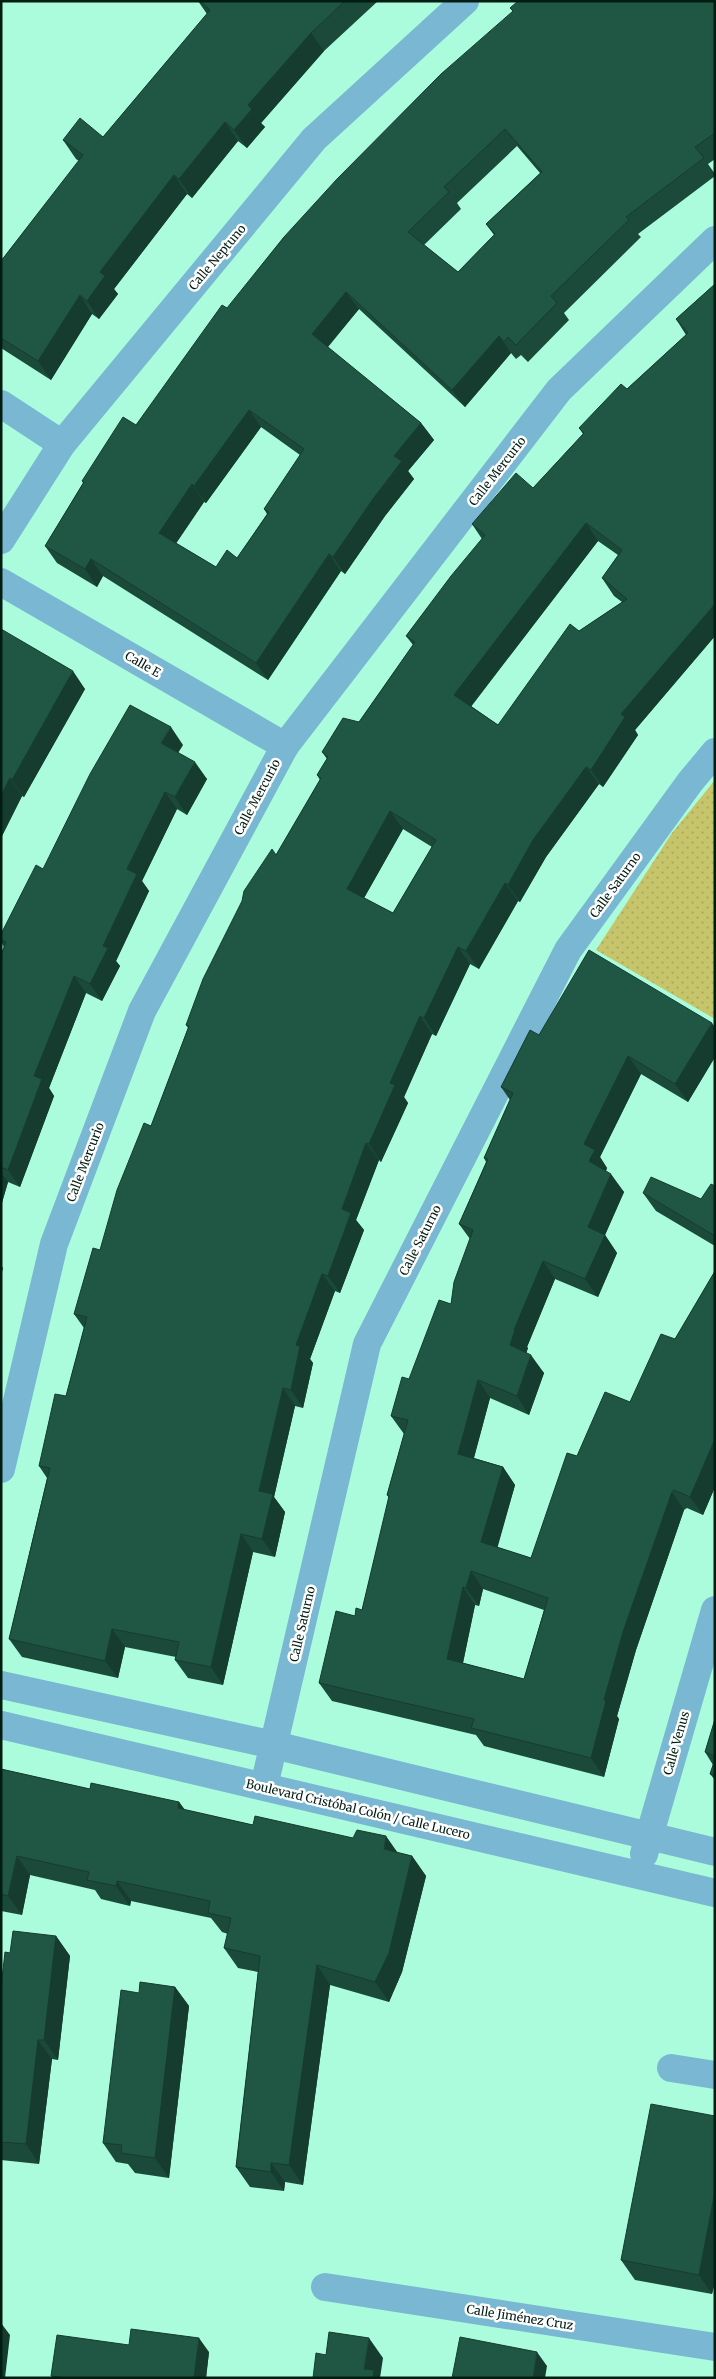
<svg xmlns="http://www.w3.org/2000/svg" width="716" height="2379" font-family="Merriweather,serif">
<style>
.park{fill:url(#park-dots)}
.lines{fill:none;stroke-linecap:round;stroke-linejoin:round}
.minor{stroke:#79b7d2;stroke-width:28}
.wall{fill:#1b4a3a;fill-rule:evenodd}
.shaded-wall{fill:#163c30}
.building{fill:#1f5644;stroke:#163c30;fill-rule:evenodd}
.labels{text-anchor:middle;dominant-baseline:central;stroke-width:5;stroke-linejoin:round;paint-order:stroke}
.street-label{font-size:12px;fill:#001d12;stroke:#fff}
</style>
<defs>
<pattern id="park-dots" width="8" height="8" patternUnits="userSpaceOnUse" patternTransform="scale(1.25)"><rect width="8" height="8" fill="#c6c56b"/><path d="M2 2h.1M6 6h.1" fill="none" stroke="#a8a95c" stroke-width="1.8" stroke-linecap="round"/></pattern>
</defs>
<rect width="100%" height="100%" fill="#aafcdc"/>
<path class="park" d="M715 780V1019L596 950 672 833Z"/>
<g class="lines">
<g class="minor">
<path d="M1 404 62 444"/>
<path d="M1 540 62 444 314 139 465 1"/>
<path d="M1 582 285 746"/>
<path d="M1 1469 54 1244 142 1011 285 746 559 390 715 240"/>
<path d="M1 1685 274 1745 715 1852"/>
<path d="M1 1725 715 1893"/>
<path d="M264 1786 367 1344 568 950 690 782 715 752"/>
<path d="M644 1854 715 1610"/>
<path d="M671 2068 715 2075"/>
<path d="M325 2287 715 2347"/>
</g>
</g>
<g class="wall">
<path d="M198 1H378L324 51 261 123 265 127 247 148 238 141 192 198 187 194 114 289 118 294 99 319 92 314 51 380 1 348V261L79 161 76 159 63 140 103 137 207 14Z"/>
<path d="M715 1V159L708 164 715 174V176L638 234 641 237 564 313 569 320 528 362 521 355 516 359 511 353 465 407 359 309 327 347 421 423 434 440 408 471 414 479 385 516 345 574 341 571 268 680 103 576 97 587 57 563 45 546 83 483 82 481 136 425 284 237ZM517 146 540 173 486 224 494 235 458 272 424 245 461 209 457 203ZM261 427 300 455 264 509 267 514 237 558 216 567 176 543 204 502 206 503Z"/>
<path d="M715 284V636L635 730 638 735 603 787 599 784 546 857 520 902 518 901 479 969 470 964 436 1036 432 1034 404 1097 408 1103 381 1162 379 1160 356 1220 364 1230 340 1293 335 1291 310 1359 313 1363 303 1408 295 1406 274 1497 285 1512 275 1557 253 1552 223 1685 188 1678 175 1660 176 1657 125 1647 118 1678 22 1657 9 1639 47 1478 39 1466 66 1396 84 1328 74 1314 151 1126 188 1028 186 1025 276 855 320 780 317 775 327 759 322 752 359 722 413 645 406 636 482 539 472 524 533 488 583 434 579 428 627 389 686 335 676 319ZM598 541 618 555 602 578 614 596 622 602 579 631 498 725 471 706ZM403 829 432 847 393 913 364 898Z"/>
<path d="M1 629 85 689 24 797 22 796 1 838Z"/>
<path d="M183 745 178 752 207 779 187 815 177 809 142 881 149 891 116 961 120 966 102 1001 86 993 49 1088 54 1096 20 1187 8 1182 1 1206V955L4 947 1 942V934L43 869Z"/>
<path d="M715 1027V1057L688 1102 641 1074 600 1157 607 1168 606 1171 624 1192 605 1235 617 1253 598 1297 555 1279 527 1347 528 1348 526 1353 544 1373 529 1415 490 1398 474 1458 503 1467 515 1485 497 1547 531 1558 577 1456 630 1402 675 1339 715 1271V1487L703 1515 687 1508 684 1510 636 1650 617 1716 619 1719 604 1777 484 1746 476 1735 332 1701 319 1683 355 1616 362 1610 389 1498 387 1495 404 1434 391 1416 409 1379 451 1304 470 1239 459 1224 486 1162 484 1158 510 1100 501 1087 539 1035ZM483 1589 544 1610 524 1679 463 1663 475 1605 479 1606Z"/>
<path d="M715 1186V1246L656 1211 643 1193 701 1199Z"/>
<path d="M715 1719V1780L710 1774 713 1765 705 1752Z"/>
<path d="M1 1769 90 1789 179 1802 185 1810 253 1825 412 1856 426 1876 402 1972 389 2002 330 1985 303 2185 285 2182 284 2191 250 2187 236 2167 258 1972 238 1968 224 1948 228 1934 222 1932 211 1918 131 1901 130 1906 101 1899 95 1890 30 1875 22 1915 1 1911Z"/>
<path d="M56 1936 70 1956 58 2060 52 2059 39 2164 1 2160V1988L10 1953Z"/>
<path d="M175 1987 189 2006 169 2178 135 2173 128 2164 116 2162 103 2143 139 1993Z"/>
<path d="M715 2116V2282L712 2294 635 2280 621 2260Z"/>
<path d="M129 2345 209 2352 206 2378H53L51 2376Z"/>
</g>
<g class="shaded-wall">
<path d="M311 33 324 51 261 123 265 127 247 148 234 130 248 105Z"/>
<path d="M225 122 238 141 192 198 179 179Z"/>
<path d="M174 175 187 194 114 289 118 294 99 319 87 301 100 272Z"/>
<path d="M346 292 359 309 324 352 312 334Z"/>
<path d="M80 295 92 314 51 380 38 361Z"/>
<path d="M499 336 511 353 465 407 452 390Z"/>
<path d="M249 410 261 427 206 503 194 486Z"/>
<path d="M421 423 434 440 408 471 414 479 385 516 345 574 333 557 394 456Z"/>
<path d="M192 484 204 502 171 551 159 533Z"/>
<path d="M586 523 598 541 467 712 454 695Z"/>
<path d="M329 554 341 571 268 680 256 663Z"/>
<path d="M91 559 103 576 97 587 85 569Z"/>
<path d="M715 604V636L635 730 638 735 603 787 591 770 621 714Z"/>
<path d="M73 671 85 689 24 797 12 780Z"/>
<path d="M171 727 183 745 173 761 161 743Z"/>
<path d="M195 762 207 779 187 815 175 797Z"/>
<path d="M586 767 599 784 546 857 520 902 508 885 533 840Z"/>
<path d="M10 778 22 796 1 838V796Z"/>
<path d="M165 792 177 809 142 881 149 891 116 961 120 966 102 1001 90 984 103 946 127 869Z"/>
<path d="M390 811 403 829 359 907 347 889Z"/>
<path d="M505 883 518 901 479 969 466 951Z"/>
<path d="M458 947 470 964 436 1036 424 1018Z"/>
<path d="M74 976 86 993 49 1088 54 1096 20 1187 8 1170 34 1076Z"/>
<path d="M420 1016 432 1034 404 1097 408 1103 381 1162 369 1144 390 1083Z"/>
<path d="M712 1023 715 1027V1057L688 1102 675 1084Z"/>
<path d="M628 1056 641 1074 600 1157 607 1168 602 1179 589 1161 584 1144Z"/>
<path d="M366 1143 379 1160 356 1220 364 1230 340 1293 328 1276 342 1209Z"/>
<path d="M1 1173 8 1182 1 1206Z"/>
<path d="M611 1174 624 1192 605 1235 617 1253 598 1297 585 1279 588 1227Z"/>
<path d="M543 1261 555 1279 527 1347 528 1348 523 1363 510 1345 514 1330Z"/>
<path d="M1 1265 3 1268 1 1276Z"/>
<path d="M322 1274 335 1291 310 1359 313 1363 303 1408 291 1390 296 1345Z"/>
<path d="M531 1355 544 1373 529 1415 517 1396Z"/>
<path d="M478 1380 490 1398 470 1472 458 1454Z"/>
<path d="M283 1388 295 1406 274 1497 285 1512 275 1557 262 1539 259 1491Z"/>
<path d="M715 1439V1487L703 1515 690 1497Z"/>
<path d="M503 1467 515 1485 494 1560 481 1542Z"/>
<path d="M672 1492 684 1510 636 1650 617 1716 619 1719 604 1777 591 1758 604 1700 623 1632Z"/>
<path d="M241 1534 253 1552 223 1685 211 1667Z"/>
<path d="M471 1571 483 1589 479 1606 466 1588Z"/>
<path d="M463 1587 475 1605 460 1677 447 1659Z"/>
<path d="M112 1629 125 1647 118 1678 105 1661Z"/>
<path d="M179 1802 193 1821 178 1808Z"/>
<path d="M386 1836 400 1856 384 1849Z"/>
<path d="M17 1856 30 1875 22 1915 8 1896Z"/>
<path d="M412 1856 426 1876 402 1972 389 2002 375 1982Z"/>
<path d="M117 1881 131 1901 130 1906 116 1886Z"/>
<path d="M56 1936 70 1956 58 2060 44 2040Z"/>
<path d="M317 1965 330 1985 303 2185 289 2165Z"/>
<path d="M175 1987 189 2006 169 2178 155 2158Z"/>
<path d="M38 2040 52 2059 39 2164 26 2144Z"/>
<path d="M271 2163 285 2182 284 2191 271 2172Z"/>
<path d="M715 2191V2282L712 2294 699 2275Z"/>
<path d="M1 2323 10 2335 5 2378H1Z"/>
<path d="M199 2338 209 2352 206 2378H194Z"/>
<path d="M369 2338 383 2358 380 2378H370L364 2369Z"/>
<path d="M537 2352 547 2366 545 2378H533Z"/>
</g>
<g class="building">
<path d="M200 1H345L311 33 248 105 252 109 234 130 225 122 179 179 174 175 100 272 105 276 87 301 80 295 38 361 1 338V261L83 155 63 140 80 118 103 137 210 10Z"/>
<path d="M518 1H715V133L695 147 704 158 626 217 629 220 551 296 557 303 516 345 508 337 504 342 499 336 452 390 346 292 312 334 421 423 394 456 402 461 373 499 333 557 329 554 256 663 91 559 85 569 45 546 84 482 82 481 123 417 136 425 222 305 227 308 284 237 337 179 441 74 513 11 510 8ZM505 129 542 172 486 224 495 234 458 272 408 232 449 192 444 187ZM249 410 304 449 264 509 269 512 237 558 227 550 216 567 159 533 192 484 194 486Z"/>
<path d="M715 284V604L621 714 625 717 591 770 586 767 533 840 508 885 505 883 466 951 458 947 424 1018 420 1016 390 1083 395 1085 369 1144 366 1143 342 1209 351 1213 328 1276 322 1274 296 1345 300 1346 291 1390 283 1388 259 1491 273 1494 262 1539 241 1534 211 1667 175 1660 179 1642 112 1629 105 1661 9 1639 50 1468 39 1466 55 1394 66 1396 87 1317 74 1314 93 1248 100 1250 117 1190 144 1123 151 1126 189 1026 186 1025 203 979 242 901 244 891 272 849 276 855 321 778 317 775 328 757 322 752 343 718 359 722 415 642 406 636 451 576 485 535 472 524 516 473 533 488 584 433 579 428 621 384 627 389 688 333 676 319ZM586 523 622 550 602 578 627 599 579 631 570 624 498 725 454 695ZM390 811 436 840 393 913 347 889Z"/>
<path d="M1 629 73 671 12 780 10 778 1 796Z"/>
<path d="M130 705 171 727 161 743 195 762 175 797 165 792 127 869 137 874 103 946 108 948 90 984 74 976 34 1076 42 1079 8 1170 1 1167V955L6 942 1 940V934L36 865 43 869 90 774Z"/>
<path d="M589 950 712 1023 675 1084 628 1056 584 1144 595 1150 589 1161 611 1174 588 1227 605 1235 585 1279 543 1261 514 1330H515L510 1345 531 1355 517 1396 478 1380 458 1454 503 1467 481 1542 531 1558 567 1453 577 1456 605 1392 630 1402 661 1334 675 1339 715 1271V1439L690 1497 674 1490 672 1492 623 1632 604 1700 606 1701 591 1758 471 1728 474 1719 319 1683 336 1611 355 1616 356 1608 362 1610 389 1496 387 1495 408 1420 391 1416 402 1377 409 1379 439 1300 451 1304 454 1282 473 1230 459 1224 488 1159 484 1158 513 1093 501 1087 530 1030 539 1035ZM471 1571 548 1598 524 1679 447 1659 463 1587 466 1588Z"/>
<path d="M651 1177 701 1199 711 1184 715 1186V1236L643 1193Z"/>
<path d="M715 1719V1756L705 1752Z"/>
<path d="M715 1759V1775L710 1774Z"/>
<path d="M1 1769 90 1789 91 1783 179 1802 178 1808 253 1825 255 1816 353 1838 357 1830 386 1836 384 1849 412 1856 389 1953 375 1982 317 1965 289 2165 271 2163V2172L236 2167 260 1956 224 1948 231 1918 208 1913 210 1901 117 1881 116 1886 87 1880 89 1872 17 1856 8 1896 1 1894Z"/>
<path d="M13 1931 56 1936 44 2040H38L26 2144 1 2142V1988L5 1952 10 1953Z"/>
<path d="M140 1982 175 1987 155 2158 121 2153 122 2145 103 2143 121 1990 139 1993Z"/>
<path d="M651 2104 715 2116V2191L699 2275 621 2260Z"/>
<path d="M131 2329 199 2338 194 2378H67L51 2376 57 2335 129 2345Z"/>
<path d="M329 2332 369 2338 364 2369 374 2370 373 2378H313L316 2353 326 2355Z"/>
<path d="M460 2337 537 2352 533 2378H452Z"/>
</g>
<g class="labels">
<g class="street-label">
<text transform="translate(217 257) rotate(-50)">Calle Neptuno</text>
<text transform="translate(497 471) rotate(-52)">Calle Mercurio</text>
<text transform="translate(143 664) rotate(30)">Calle E</text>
<text transform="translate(257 797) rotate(-62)">Calle Mercurio</text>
<text transform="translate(615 885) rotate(-54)">Calle Saturno</text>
<text transform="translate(85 1162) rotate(-69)">Calle Mercurio</text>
<text transform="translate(420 1240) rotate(-63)">Calle Saturno</text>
<text transform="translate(302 1624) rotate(-77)">Calle Saturno</text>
<text transform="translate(676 1743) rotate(-74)">Calle Venus</text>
<text transform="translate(358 1809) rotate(13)">Boulevard Cristóbal Colón / Calle Lucero</text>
<text transform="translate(520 2317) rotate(9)">Calle Jiménez Cruz</text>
</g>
</g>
<rect width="716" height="2379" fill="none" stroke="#001d12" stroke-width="5"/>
</svg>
